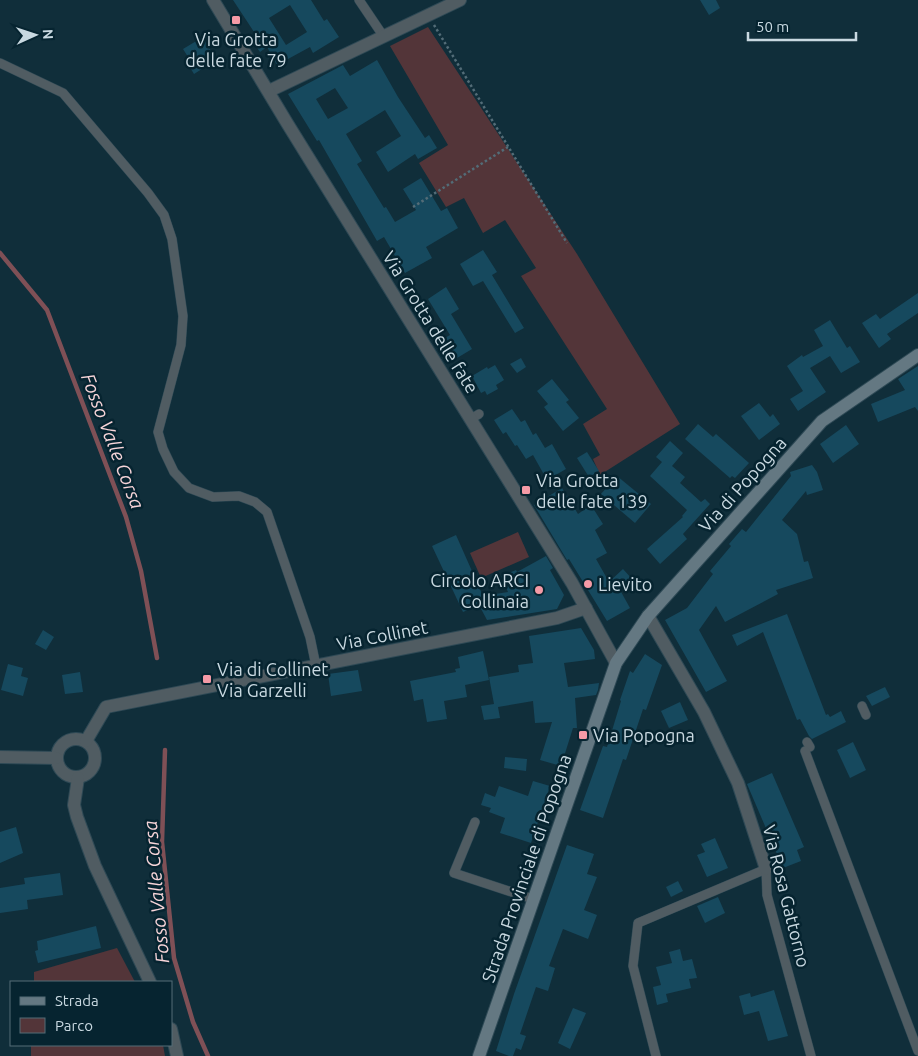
<svg xmlns="http://www.w3.org/2000/svg" width="918" height="1056" font-family="Ubuntu,sans-serif">
<style>
.green{fill:#533539}
.lines{fill:none;stroke-linecap:round;stroke-linejoin:round}
.stream{stroke:#7f5056;stroke-width:4.5}
.building{fill:#16495e;fill-rule:evenodd}
.service-casing{stroke:#2e4955;stroke-width:10}
.minor-casing{stroke:#2e4955;stroke-width:14}
.tertiary-casing{stroke:#2e4955;stroke-width:14}
.secondary-casing{stroke:#2e4955;stroke-width:14}
.path{stroke:#536c77;stroke-width:2.5;stroke-dasharray:2.5 2.5;stroke-linecap:butt}
.service{stroke:#505c62;stroke-width:9}
.minor{stroke:#505c62;stroke-width:12}
.tertiary{stroke:#505c62;stroke-width:12}
.secondary{stroke:#647882;stroke-width:12}
.poi-dot{fill:#f49aa6;stroke:#062430;stroke-width:2}
.labels{text-anchor:middle;dominant-baseline:central;stroke-width:5;stroke-linejoin:round;paint-order:stroke}
.poi-label{font-size:18px;fill:#c9d9e1;stroke:#062430;text-anchor:start}
.street-label{font-size:18px;fill:#c9d9e1;stroke:#062430}
.water-label{font-size:19px;font-style:italic;fill:#f7d5d9;stroke:#062430}
</style>
<rect width="100%" height="100%" fill="#102e3a"/>
<g class="green">
<path d="M428 27 577 254 680 424 600 475 593 459 600 455 583 424 607 409 521 276 536 268 505 220 483 233 464 198 446 207 419 163 448 145 390 46Z"/>
<path d="M518 532 529 557 481 578 470 553Z"/>
<path d="M117 948 135 982H34V972Z"/>
<path d="M31 1045H163L165 1056H31Z"/>
</g>
<g class="lines">
<g class="stream">
<path d="M0 253 47 310 126 517 141 571 157 658"/>
<path d="M165 750 162 842 174 958 193 1022 208 1056"/>
</g>
</g>
<g class="building">
<path d="M233 0H311L324 21 327 19 339 37 313 53 310 47 277 65 267 47 260 52 253 42 258 38ZM290 5 307 32 286 45 269 18Z"/>
<path d="M700 0H716L720 8 709 15Z"/>
<path d="M203 37 216 60 194 74 186 61 190 60 183 49Z"/>
<path d="M377 60 398 97 425 138 429 135 437 148 418 159 415 154 388 172 376 152 401 136 385 110 346 134 362 161 357 164 384 208 386 207 395 222 416 210 403 189 421 178 441 211 447 208 458 228 426 247 432 258 405 273 384 237 377 241 319 140 317 141 288 94 343 65 350 76ZM335 88 348 108 328 119 316 99Z"/>
<path d="M483 250 497 272 492 275 524 328 515 333 483 281 473 286 460 264Z"/>
<path d="M446 287 459 309 451 314 472 349 452 361 440 341 450 335 428 299Z"/>
<path d="M918 293V313L887 334 891 339 879 348 862 323 876 314 880 319Z"/>
<path d="M830 320 847 348 850 346 860 362 841 373 830 356 810 368 826 392 798 411 790 399 803 391 787 366 802 355 803 357 823 346 814 330Z"/>
<path d="M521 358 526 367 517 373 510 364Z"/>
<path d="M495 365 504 380 496 385 498 389 487 395 485 391 481 393 472 376 487 367 488 369Z"/>
<path d="M918 366V411L915 407 878 422 871 404 905 390 898 379Z"/>
<path d="M552 379 569 400 566 402 579 418 563 431 544 407 548 404 537 391Z"/>
<path d="M759 403 770 417 773 414 780 424 759 440 741 416Z"/>
<path d="M512 409 521 422 525 420 533 435 536 433 545 448 552 444 566 469 547 480 533 455 526 459 517 445 515 446 506 432 503 434 494 420Z"/>
<path d="M698 424 713 437 716 434 749 463 735 478 732 476 730 478 685 439Z"/>
<path d="M846 425 859 444 833 463 820 444Z"/>
<path d="M670 441 683 453 672 466 685 477 680 483 701 502 705 499 710 504 683 534 687 539 660 564 647 549 683 517 682 516 687 510 650 476 662 462 656 457Z"/>
<path d="M587 452 599 471 589 477 577 458Z"/>
<path d="M812 465 817 472 823 490 807 495 806 491 782 520 797 534 804 562 808 561 813 578 776 590 778 594 725 622 716 606 699 630 727 681 706 692 665 620 687 608 713 574 710 571 731 546 729 544 742 529 746 532 791 476 790 472Z"/>
<path d="M617 476 651 504 635 523 601 494Z"/>
<path d="M562 488 578 514 591 505 603 524 595 530 607 553 596 559 609 582 623 569 632 579 620 590 630 608 607 621 569 559 567 560 534 505Z"/>
<path d="M456 535 483 596 508 592 501 576 516 570 517 572 546 556 553 568 550 570 564 595 557 609 487 620 479 605 463 612 432 546Z"/>
<path d="M787 614 826 715 828 714 830 717 841 711 846 722 812 739 809 736 800 719 797 720 763 632 737 646 732 635Z"/>
<path d="M581 628 594 650 595 659 564 663 568 687 599 683 598 690 596 695 575 698 577 728H573L561 766 540 760 552 722 535 723 533 701 498 707 500 718 484 720 481 706 494 704 489 677 519 672 518 665 533 663 529 636Z"/>
<path d="M43 630 54 637 46 650 35 644Z"/>
<path d="M483 651 489 680 465 685 467 697 444 701 447 719 427 722 423 699 414 701 410 681 456 672 455 669 460 668 458 657Z"/>
<path d="M645 654 662 665 646 710 643 709 626 760 623 759 603 818 580 810 603 746 607 747 621 701 620 700 630 671 633 673Z"/>
<path d="M8 664 23 668 21 676 28 678 23 696 1 690Z"/>
<path d="M358 670 362 691 331 696 328 674Z"/>
<path d="M80 672 83 692 65 694 62 675Z"/>
<path d="M885 687 890 697 872 706 866 696Z"/>
<path d="M680 702 688 720 669 728 661 711Z"/>
<path d="M853 742 866 770 850 778 837 750Z"/>
<path d="M505 757 527 759 526 771 504 768Z"/>
<path d="M772 773 804 847 797 850 801 861 783 868 747 784Z"/>
<path d="M533 781 550 786 531 843 500 833 505 818 489 812 491 808 481 805 485 793 495 797 499 786 528 796Z"/>
<path d="M16 827 23 853 0 863V832Z"/>
<path d="M715 838 728 868 707 877 697 855 705 852 701 844Z"/>
<path d="M567 845 594 854 587 874 597 877 584 910 597 915 588 939 563 929 549 966 555 968 548 991 536 987 520 1034 526 1036 521 1050 516 1048 513 1056H509L496 1051 514 994Z"/>
<path d="M60 873 63 895 27 900 28 909 0 913V888L25 884 24 878Z"/>
<path d="M678 881 683 891 671 897 666 887Z"/>
<path d="M718 897 725 913 705 923 697 906Z"/>
<path d="M96 926 101 948 38 963 35 951 38 950 37 941Z"/>
<path d="M680 949 683 961 692 959 697 978 689 979 691 988 666 994 668 1002 657 1005 653 987 661 985 656 967 672 963 669 952Z"/>
<path d="M774 990 788 1036 768 1041 759 1011 744 1015 739 996 750 993 751 997Z"/>
<path d="M573 1008 586 1013 570 1049 558 1043Z"/>
</g>
<g class="lines">
<defs>
<g id="service">
<path d="M359 0 384 37"/>
<path d="M0 63 63 93 148 193 164 215 172 239 183 316 181 345 158 432 163 449 174 472 189 488 213 497 239 496 255 502 267 512 310 637 316 666"/>
<path d="M471 419 479 414"/>
<path d="M862 706 866 715"/>
<path d="M807 742 810 747"/>
<path d="M805 751 918 1051"/>
<path d="M475 822 454 873 533 899"/>
<path d="M656 1056 633 966 638 923 766 869 767 895 811 1056"/>
</g>
<g id="minor">
<path d="M269 91 460 0"/>
<path d="M648 616 704 712 738 783 766 869"/>
<circle cx="76" cy="758" r="19"/>
<path d="M86 741 106 707 557 618 586 608"/>
<path d="M0 757 56 758"/>
<path d="M78 778 74 805 77 817 95 866 150 982"/>
<path d="M171 1029 177 1056"/>
</g>
<path id="tertiary" d="M213 0 287 123 572 583 616 663"/>
<path id="secondary" d="M479 1056 616 663 648 616 814 430 822 421 918 355"/>
</defs>
<use href="#service" class="service-casing"/>
<use href="#minor" class="minor-casing"/>
<use href="#tertiary" class="tertiary-casing"/>
<use href="#secondary" class="secondary-casing"/>
<g class="path">
<path d="M434 25 567 243"/>
<path d="M413 207 508 147"/>
</g>
<use href="#service" class="service"/>
<use href="#minor" class="minor"/>
<use href="#tertiary" class="tertiary"/>
<use href="#secondary" class="secondary"/>
</g>
<g class="poi-dot">
<rect x="231" y="15" width="10" height="10" rx="2.5"/>
<rect x="521" y="485" width="10" height="10" rx="2.5"/>
<circle cx="588" cy="584" r="5"/>
<circle cx="539" cy="590" r="5"/>
<rect x="202" y="674" width="10" height="10" rx="2.5"/>
<rect x="578" y="730" width="10" height="10" rx="2.5"/>
</g>
<g class="labels">
<g class="poi-label">
<text x="236" y="39" text-anchor="middle">Via Grotta<tspan x="236" dy="21">delle fate 79</tspan></text>
<text x="536" y="480">Via Grotta<tspan x="536" dy="21">delle fate 139</tspan></text>
<text x="529" y="580" text-anchor="end">Circolo ARCI<tspan x="529" dy="21">Collinaia</tspan></text>
<text x="598" y="584">Lievito</text>
<text x="217" y="669">Via di Collinet<tspan x="217" dy="21">Via Garzelli</tspan></text>
<text x="593" y="735">Via Popogna</text>
</g>
<g class="street-label">
<text transform="translate(431 322) rotate(58)">Via Grotta delle fate</text>
<text transform="translate(742 484) rotate(-48)">Via di Popogna</text>
<text transform="translate(382 635) rotate(-11)">Via Collinet</text>
<text transform="translate(526 868) rotate(-71)">Strada Provinciale di Popogna</text>
<text transform="translate(787 896) rotate(76)">Via Rosa Gattorno</text>
</g>
<g class="water-label">
<text transform="translate(113 441) rotate(69)">Fosso Valle Corsa</text>
<text transform="translate(156 892) rotate(-95)">Fosso Valle Corsa</text>
</g>
</g>
<rect x="10" y="981" width="162" height="65" fill="#062430" stroke="#546c77"/>
<rect x="20" y="997" width="25" height="8" fill="#647882" stroke="#546c77"/>
<text x="55" y="1006" font-size="15" fill="#c9d9e1">Strada</text>
<rect x="20" y="1018" width="25" height="15" fill="#533539" stroke="#546c77"/>
<text x="55" y="1031" font-size="15" fill="#c9d9e1">Parco</text>
<g transform="translate(35 35) rotate(87)" stroke="#062430" stroke-width="4" paint-order="stroke">
<path d="M0-4L9 19L0 12L-9 19Z" fill="#c9d9e1"/>
<text y="-8" font-size="14" font-weight="bold" text-anchor="middle" fill="#c9d9e1">N</text>
</g>
<path d="M748 32v8h108v-8" fill="none" stroke="#c9d9e1" stroke-width="2.5"/>
<text x="756" y="32" font-size="15" fill="#c9d9e1" stroke="#062430" stroke-width="4" paint-order="stroke">50 m</text>
</svg>
